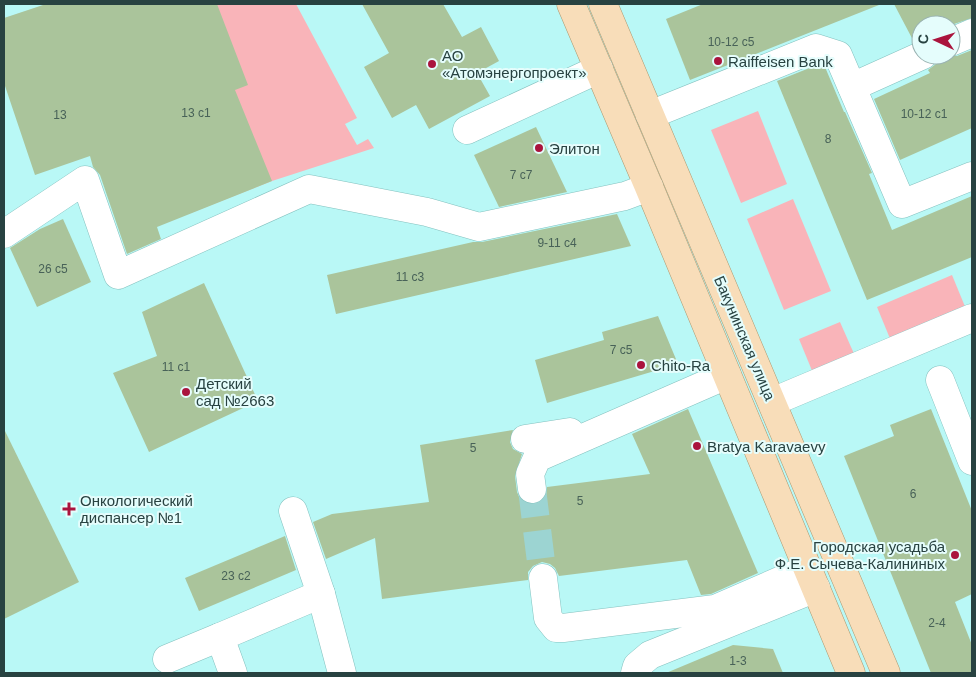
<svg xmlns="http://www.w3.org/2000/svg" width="976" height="677" font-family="Helvetica,sans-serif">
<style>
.green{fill:#f9b4b9}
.building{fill:#aac49b}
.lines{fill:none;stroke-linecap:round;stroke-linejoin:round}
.minor-tunnel{stroke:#9cd4d2;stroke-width:28;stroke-dasharray:28 14;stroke-linecap:butt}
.minor-casing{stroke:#84c1bf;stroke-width:29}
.major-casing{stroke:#ac9870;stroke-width:29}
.minor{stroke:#fff;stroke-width:28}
.major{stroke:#f8ddb9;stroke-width:28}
.poi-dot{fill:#aa143d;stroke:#e5fdfc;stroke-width:2}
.labels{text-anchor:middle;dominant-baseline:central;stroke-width:4;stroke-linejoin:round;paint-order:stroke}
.number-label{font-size:12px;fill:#486258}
.poi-label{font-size:15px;fill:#284241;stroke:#e5fdfc;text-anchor:start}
.street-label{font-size:15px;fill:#284241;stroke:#e5fdfc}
</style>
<rect width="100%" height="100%" fill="#b9f8f6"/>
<g class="green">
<path d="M64 4H296L357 118 345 124 357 145 368 139 374 148 272 181 188 214 118 147Z"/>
<path d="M758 111 787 184 741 203 711 130Z"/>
<path d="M793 199 831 291 784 310 747 219Z"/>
<path d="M952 275 966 309 891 341 877 307Z"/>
<path d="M840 322 855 356 813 373 799 339Z"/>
</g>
<g class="building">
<path d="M46 4H217L248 85 235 90 272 181 157 227 161 239 127 254 100 175 93 167 90 156 35 175 4 83V18Z"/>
<path d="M362 4H443L462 37 481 27 499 61 477 73 490 96 429 129 416 105 392 118 364 67 389 53Z"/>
<path d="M703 4H879V5L690 80 666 19Z"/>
<path d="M894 4H972V18L951 25H921V40L914 42Z"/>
<path d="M972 50V128L900 160 874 99 930 73 928 70 936 64 938 55 957 56Z"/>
<path d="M817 65 825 67 844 112H845L872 173 869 174 892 230 972 196V257L867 300 777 81Z"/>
<path d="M536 127 567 192 499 207 474 155Z"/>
<path d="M617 214 631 246 336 314 327 275 473 242H482Z"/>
<path d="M63 219 91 282 37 307 10 248 40 229Z"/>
<path d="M204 283 258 401 149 452 113 373 157 356 142 312Z"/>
<path d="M658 316 678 364 547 403 535 360 604 340 602 332Z"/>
<path d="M688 409 758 573 711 594 701 595 687 560 559 576 555 568 550 564 542 562 533 566 528 572V580L382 599 375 538 326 559 313 522 332 514 429 502 420 445 513 430 510 442 513 449 522 454 515 476 517 492 520 499 526 503 535 504 542 501 546 495 547 487 650 474 632 434Z"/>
<path d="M931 409 972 511V594L955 602 972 645V673H931L844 456 894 436 890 425Z"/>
<path d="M4 429 79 582 4 619Z"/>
<path d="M285 536 296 570 199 611 185 578Z"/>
<path d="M733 645 773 649 783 673H666Z"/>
</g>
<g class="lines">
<path class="minor-tunnel" d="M532 489 543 578"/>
<defs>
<g id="minor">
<path d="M951 42 972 33"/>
<path d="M852 87 923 55"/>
<path d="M650 115 816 48 838 55 902 204 972 176"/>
<path d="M467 130 599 69"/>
<path d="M4 234 85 180 118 275 309 189 427 212 479 227 625 196 649 187"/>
<path d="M940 380 972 461"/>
<path d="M772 402 972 318"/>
<path d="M525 439 570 432"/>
<path d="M532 489 530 474 537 458 727 375"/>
<path d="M293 511 321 594 342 673"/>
<path d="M543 578 548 618 556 628H563L715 609 807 569"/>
<path d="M167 659 220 637"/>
<path d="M233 673 220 637 321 594"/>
<path d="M635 673 637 666 650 655 816 588"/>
</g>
<g id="major">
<path d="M571 4 649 187 851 673"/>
<path d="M603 4 886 673"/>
</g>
</defs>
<use href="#minor" class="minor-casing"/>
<use href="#major" class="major-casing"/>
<use href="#minor" class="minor"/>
<use href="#major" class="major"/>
</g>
<g class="poi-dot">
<circle cx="718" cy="61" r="5"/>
<circle cx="432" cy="64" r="5"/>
<circle cx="539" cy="148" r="5"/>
<circle cx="641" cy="365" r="5"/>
<circle cx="186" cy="392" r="5"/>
<circle cx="697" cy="446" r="5"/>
<path d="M66.5 501.5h5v5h5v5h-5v5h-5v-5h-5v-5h5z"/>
<circle cx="955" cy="555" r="5"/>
</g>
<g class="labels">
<g class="number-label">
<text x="731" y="42">10-12 с5</text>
<text x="196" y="113">13 с1</text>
<text x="924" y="114">10-12 с1</text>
<text x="60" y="115">13</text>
<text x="828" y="139">8</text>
<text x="521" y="175">7 с7</text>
<text x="557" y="243">9-11 с4</text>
<text x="53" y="269">26 с5</text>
<text x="410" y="277">11 с3</text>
<text x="621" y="350">7 с5</text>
<text x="176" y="367">11 с1</text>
<text x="473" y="448">5</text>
<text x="913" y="494">6</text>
<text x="580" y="501">5</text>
<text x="236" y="576">23 с2</text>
<text x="937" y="623">2-4</text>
<text x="738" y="661">1-3</text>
</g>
<g class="poi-label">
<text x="442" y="55">АО<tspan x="442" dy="17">«Атомэнергопроект»</tspan></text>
<text x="728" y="61">Raiffeisen Bank</text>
<text x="549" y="148">Элитон</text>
<text x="651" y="365">Chito-Ra</text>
<text x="196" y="383">Детский<tspan x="196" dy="17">сад №2663</tspan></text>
<text x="707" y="446">Bratya Karavaevy</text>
<text x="80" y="500">Онкологический<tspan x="80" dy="17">диспансер №1</tspan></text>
<text x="945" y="546" text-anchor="end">Городская усадьба<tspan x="945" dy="17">Ф.Е. Сычева-Калининых</tspan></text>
</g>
<g class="street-label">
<text transform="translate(745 338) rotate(67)">Бакунинская улица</text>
</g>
</g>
<rect width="976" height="677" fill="none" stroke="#284241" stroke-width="10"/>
<g transform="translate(936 40) rotate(274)"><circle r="24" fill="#e5fdfc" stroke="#99b2b1"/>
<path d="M0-4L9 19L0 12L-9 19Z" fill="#aa143d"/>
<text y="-8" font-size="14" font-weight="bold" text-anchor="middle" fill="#284241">С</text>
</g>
</svg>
